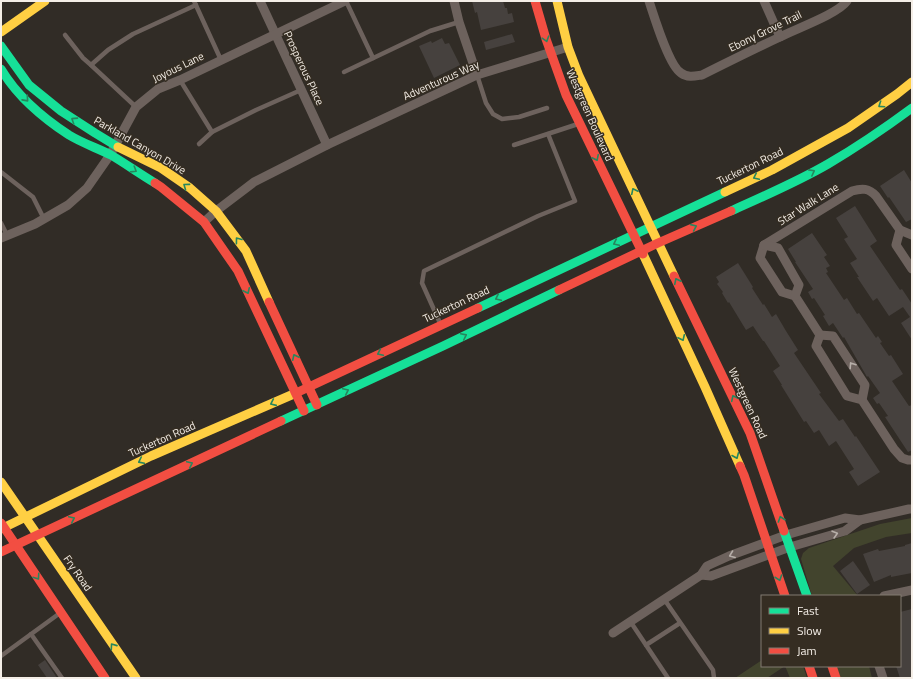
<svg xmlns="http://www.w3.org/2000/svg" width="913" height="679" font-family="'Titillium Web',sans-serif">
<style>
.green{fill:#42442d}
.building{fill:#46413e}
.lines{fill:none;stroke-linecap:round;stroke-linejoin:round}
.lane{stroke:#6d625d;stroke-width:4.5}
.street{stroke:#6d625d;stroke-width:9}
.fast{stroke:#16e098;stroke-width:9}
.slow{stroke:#ffcf43;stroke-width:9}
.jam{stroke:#f24e42;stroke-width:9}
.oneway{stroke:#26865d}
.oneway2{stroke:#b7afa9}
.labels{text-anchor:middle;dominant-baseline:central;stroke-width:3;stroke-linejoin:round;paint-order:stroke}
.street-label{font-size:11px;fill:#f4eee7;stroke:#352d22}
</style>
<rect width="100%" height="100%" fill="#312c26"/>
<g class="green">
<path d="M912 518V533L886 537 854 548 833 566 858 596H812L801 559 803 553 809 548 880 524Z"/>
<path d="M762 660V666H803L807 678H790L785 666 767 678H735Z"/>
<path d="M836 666H869L872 678H840Z"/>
</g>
<g class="building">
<path d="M472 1H503L505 8H507L508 14 512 13 514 22 481 30 477 12 475 13Z"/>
<path d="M512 34 515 42 486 50 484 42Z"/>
<path d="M442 38 445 44 449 43 460 65 434 78 419 46 431 41 432 43Z"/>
<path d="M904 170 912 183V219L906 222 889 197 888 198 880 186Z"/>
<path d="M855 206 877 241 870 246 900 290 902 289 912 304V340L901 323 910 317 903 307 889 316 877 298 873 301 857 277H859L850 263 857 259 844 239 848 237 836 218Z"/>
<path d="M812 233 827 255 824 257 830 266 826 268 828 272 826 273 844 300 847 298 857 314 859 313 876 338 878 336 882 342 880 343 889 356 891 355 903 374 892 381 909 406 912 405V450L908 452 885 417 888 416 879 403 877 404 873 398 880 393 868 376 867 377 844 337 843 338 833 323 829 326 823 316 825 315 814 298 812 299 808 292 813 289 795 262H796L788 249Z"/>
<path d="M738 263 753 287 752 288 763 305 764 304 772 317 776 314 786 331 798 350 794 353 821 393 819 394 839 421 843 419 855 437 856 436 880 472 858 486 849 472 854 469 836 441 829 446 819 430 814 433 806 421 804 422 781 385H782L773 371 780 366 764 341H763L753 326 746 330 729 302 728 303 722 293 723 292 717 284 719 282 716 277Z"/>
<path d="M912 543V573L891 577V575L874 582 863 554 878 549 879 551 905 546V545Z"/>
<path d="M853 561 870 585 857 594 840 571Z"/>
<path d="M912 609V678H900L896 666H900V612Z"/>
<path d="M45 660 57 678H47L38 665Z"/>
</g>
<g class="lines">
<g class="lane">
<path d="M194 1 221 60"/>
<path d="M346 1 373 58"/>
<path d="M65 35 83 58 91 65 108 50 133 34 196 5"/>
<path d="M91 65 136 107"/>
<path d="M344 72 430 31 459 22"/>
<path d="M477 75 486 103 493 114 502 119 519 117 547 108"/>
<path d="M180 80 212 132 256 110 301 90"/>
<path d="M199 144 212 132"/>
<path d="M514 145 578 124"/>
<path d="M1 172 33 197 44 219"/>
<path d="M1 223 7 235"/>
<path d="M440 323 422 283 424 271 538 216 575 201 548 134"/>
<path d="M664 599 713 670 714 678"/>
<path d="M630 621 668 678"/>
<path d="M31 634 62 678"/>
<path d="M646 645 680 623"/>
<path d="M1 656 60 613"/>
</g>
<g class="street">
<path d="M260 1 327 145"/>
<path d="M454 1 459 22 477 75"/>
<path d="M649 1C654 16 669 66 681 73 688 78 695 76 702 75 728 62 754 49 780 37 795 29 838 14 847 1"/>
<path d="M764 1 780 37"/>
<path d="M204 222 216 211 254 182 327 145 477 75 568 47"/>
<path d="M900 230 896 245 912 269"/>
<path d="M1 238 35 224 68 205 87 188 110 155 136 107 158 89 180 80 345 1"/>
<path d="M764 245 852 191C862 188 869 188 876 196L900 230 912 235"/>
<path d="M764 245 760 258 782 292 795 296 820 335"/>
<path d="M764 245 778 248 799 285 795 296"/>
<path d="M820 335 816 346 847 396 862 400 894 449 902 458 908 460H912"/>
<path d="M820 335 833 336 865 385 862 400"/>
<path d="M701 575 711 576 790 547 845 531 860 520"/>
<path d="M884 596 912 590"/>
<path d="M613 633 701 575 707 566 729 556 786 535 845 518 860 520 909 509H912"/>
<path d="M879 666 883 678"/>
</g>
<g class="fast">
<path d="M1 46 29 85 61 111 95 133 118 147"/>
<path d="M1 69C17 96 43 118 69 135 82 143 97 148 111 155 126 164 140 174 155 183"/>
<path d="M731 211C764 196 797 182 828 164 857 147 885 128 912 108"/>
<path d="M478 308 725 192"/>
<path d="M281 421 443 346 559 290"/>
<path d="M784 531 807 596"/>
</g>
<g class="slow">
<path d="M557 1 568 47 579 76 674 276"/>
<path d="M1 32 45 1"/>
<path d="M118 147 161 168 190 188 216 211 246 251 269 302"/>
<path d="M725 192 772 170 848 128 897 94 912 82"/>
<path d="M643 254 705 387 740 466"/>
<path d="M1 482 136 678"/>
<path d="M1 529 151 456 296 393"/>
</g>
<g class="jam">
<path d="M535 1 546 39 566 95 643 254"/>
<path d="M155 183 161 187 204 222 238 271 304 411"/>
<path d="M674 276 750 433 784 531"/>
<path d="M559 290 658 243 731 211"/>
<path d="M269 302 317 405"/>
<path d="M296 393 478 308"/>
<path d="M740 466 744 475 785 596"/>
<path d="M1 523 105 678"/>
<path d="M1 552 281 421"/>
<path d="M809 666 813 678"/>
<path d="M832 666 836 678"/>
</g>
</g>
<defs><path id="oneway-chevron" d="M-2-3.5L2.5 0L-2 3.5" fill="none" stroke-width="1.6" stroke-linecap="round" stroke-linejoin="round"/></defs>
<g class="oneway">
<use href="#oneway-chevron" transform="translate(546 39) rotate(73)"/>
<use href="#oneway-chevron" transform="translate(26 99) rotate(48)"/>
<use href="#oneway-chevron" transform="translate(881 105) rotate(146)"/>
<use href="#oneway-chevron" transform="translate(74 120) rotate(-147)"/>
<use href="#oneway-chevron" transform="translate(596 158) rotate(64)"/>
<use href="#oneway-chevron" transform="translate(134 170) rotate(32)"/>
<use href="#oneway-chevron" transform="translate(812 172) rotate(-28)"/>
<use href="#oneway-chevron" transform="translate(756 177) rotate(155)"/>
<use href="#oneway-chevron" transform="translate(186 186) rotate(-144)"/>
<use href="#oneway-chevron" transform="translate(634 191) rotate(-116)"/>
<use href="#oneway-chevron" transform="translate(694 227) rotate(-24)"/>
<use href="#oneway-chevron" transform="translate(238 240) rotate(-127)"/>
<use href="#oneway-chevron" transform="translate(616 243) rotate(155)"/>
<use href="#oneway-chevron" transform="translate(677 281) rotate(-116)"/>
<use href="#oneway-chevron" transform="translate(247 291) rotate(65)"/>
<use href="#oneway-chevron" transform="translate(498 298) rotate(155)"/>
<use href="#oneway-chevron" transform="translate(464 336) rotate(-26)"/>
<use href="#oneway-chevron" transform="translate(682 338) rotate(65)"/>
<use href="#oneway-chevron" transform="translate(380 353) rotate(155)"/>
<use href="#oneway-chevron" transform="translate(295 357) rotate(-115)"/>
<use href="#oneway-chevron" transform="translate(346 391) rotate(-25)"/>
<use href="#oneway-chevron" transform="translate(734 398) rotate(-116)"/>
<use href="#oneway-chevron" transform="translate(273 403) rotate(156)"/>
<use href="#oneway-chevron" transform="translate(736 456) rotate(67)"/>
<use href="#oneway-chevron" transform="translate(141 461) rotate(154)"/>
<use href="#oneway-chevron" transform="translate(190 464) rotate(-25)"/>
<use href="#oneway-chevron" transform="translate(72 519) rotate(-25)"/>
<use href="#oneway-chevron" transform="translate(781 519) rotate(-109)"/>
<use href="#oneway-chevron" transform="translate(37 577) rotate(56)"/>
<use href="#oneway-chevron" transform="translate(779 578) rotate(71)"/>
<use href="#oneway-chevron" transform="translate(113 646) rotate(-125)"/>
</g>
<g class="oneway2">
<use href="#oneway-chevron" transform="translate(852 365) rotate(-123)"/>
<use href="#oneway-chevron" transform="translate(835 534) rotate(-16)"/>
<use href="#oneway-chevron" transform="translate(732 555) rotate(159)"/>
</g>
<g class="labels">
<g class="street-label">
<text transform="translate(765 31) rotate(-26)">Ebony Grove Trail</text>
<text transform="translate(178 67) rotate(-26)">Joyous Lane</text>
<text transform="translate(304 68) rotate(65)">Prosperous Place</text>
<text transform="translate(441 80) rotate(-24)">Adventurous Way</text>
<text transform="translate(590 115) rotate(66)">Westgreen Boulevard</text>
<text transform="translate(140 145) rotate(30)">Parkland Canyon Drive</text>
<text transform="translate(750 166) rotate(-26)">Tuckerton Road</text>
<text transform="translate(808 204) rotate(-32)">Star Walk Lane</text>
<text transform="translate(456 304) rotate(-25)">Tuckerton Road</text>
<text transform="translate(748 403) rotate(65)">Westgreen Road</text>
<text transform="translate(162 439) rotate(-24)">Tuckerton Road</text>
<text transform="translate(78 573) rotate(55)">Fry Road</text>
</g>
</g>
<rect width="913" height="679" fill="none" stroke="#f4eee7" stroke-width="4"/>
<rect x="761" y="595" width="140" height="72" fill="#352d22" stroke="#817a71"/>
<rect x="769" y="608" width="20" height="6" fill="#16e098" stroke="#817a71"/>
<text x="797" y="615" font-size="12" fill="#f4eee7">Fast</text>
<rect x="769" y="628" width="20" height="6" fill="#ffcf43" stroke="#817a71"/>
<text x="797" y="635" font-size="12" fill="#f4eee7">Slow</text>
<rect x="769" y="648" width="20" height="6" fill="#f24e42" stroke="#817a71"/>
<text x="797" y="655" font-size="12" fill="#f4eee7">Jam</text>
</svg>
